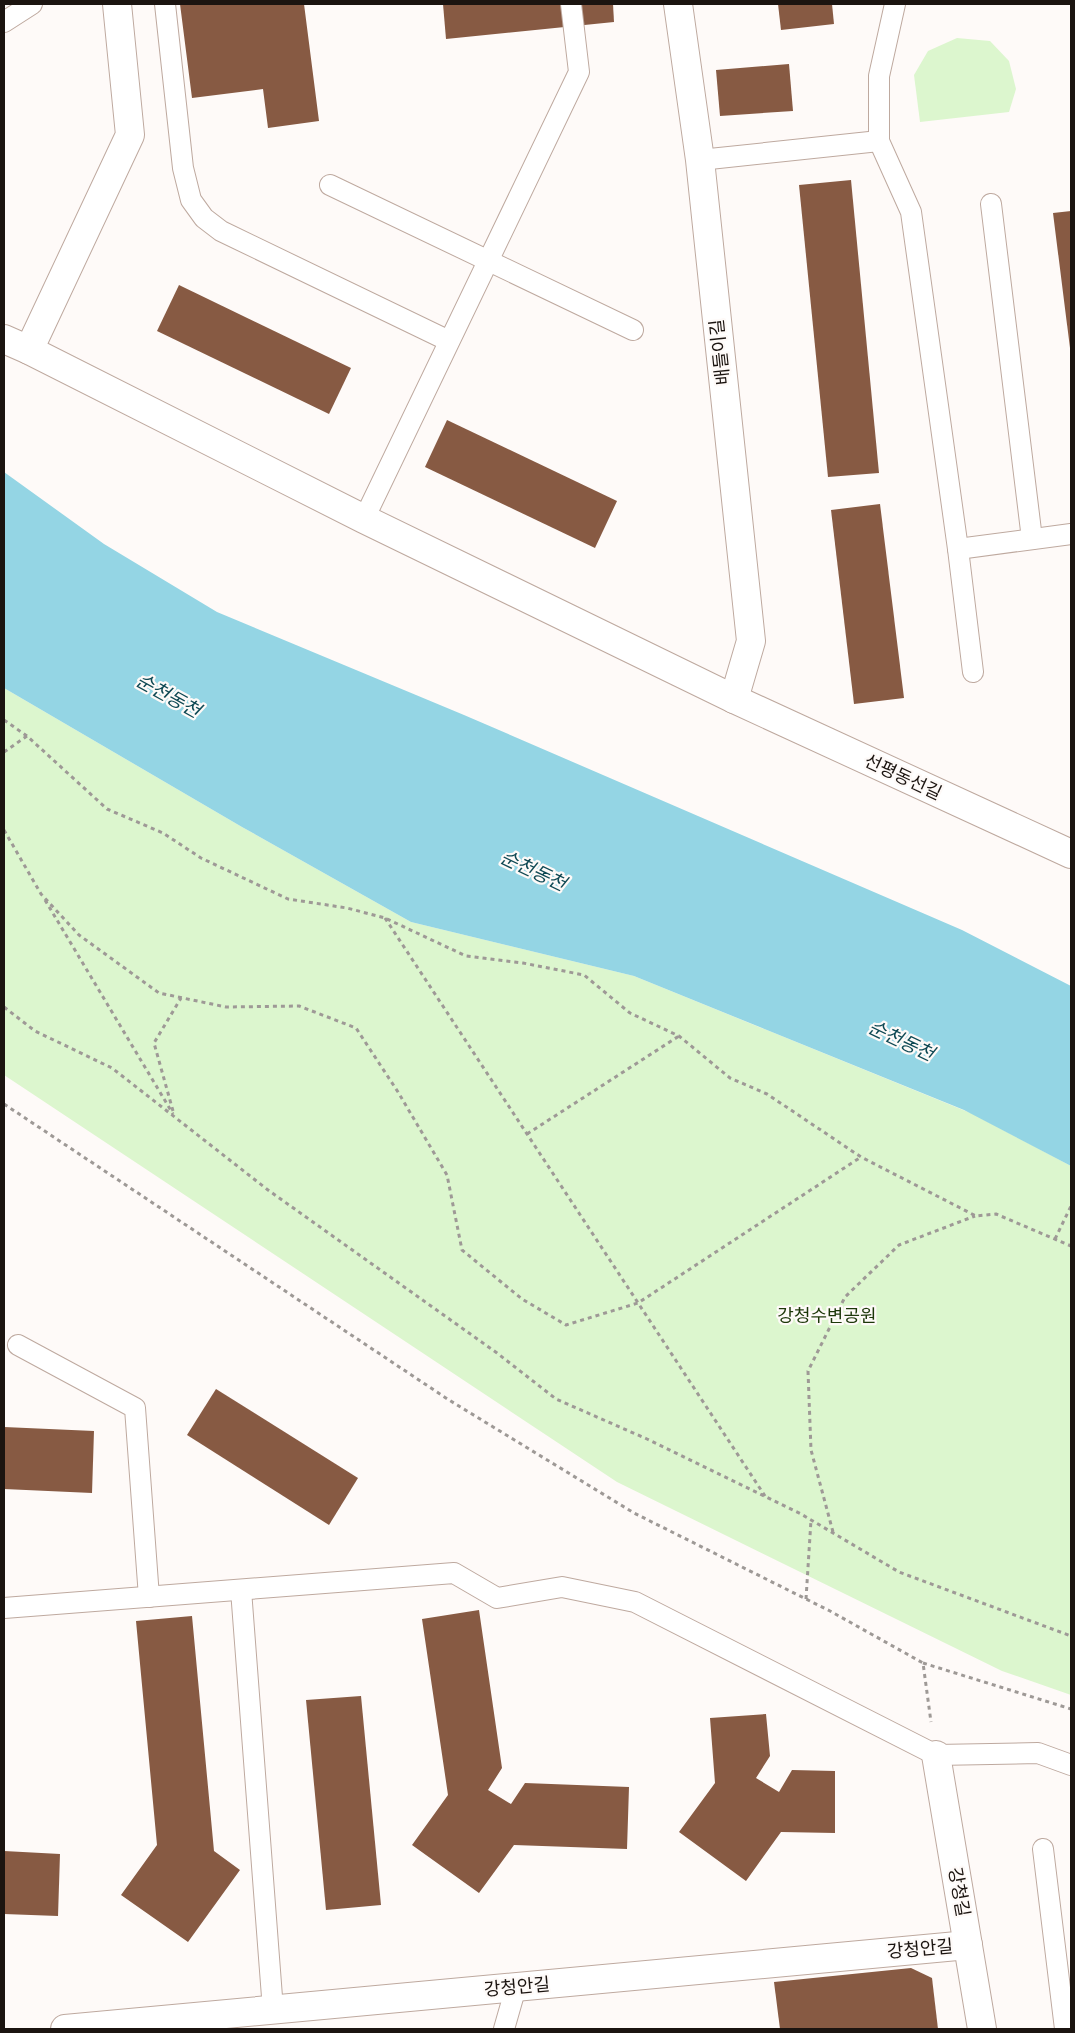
<svg xmlns="http://www.w3.org/2000/svg" width="1075" height="2033" font-family="Signika,'Noto Sans KR',sans-serif">
<style>
.green{fill:#dcf6ce}
.water{fill:#94d5e4}
.building{fill:#875a43}
.lines{fill:none;stroke-linecap:round;stroke-linejoin:round}
.lane-casing{stroke:#bea99f;stroke-width:22}
.street-casing{stroke:#bea99f;stroke-width:30}
.path{stroke:#9e9996;stroke-width:3;stroke-dasharray:4 4;stroke-linecap:butt}
.lane{stroke:#fff;stroke-width:20}
.street{stroke:#fff;stroke-width:28}
.labels{text-anchor:middle;dominant-baseline:central;stroke-width:4.5;stroke-linejoin:round;paint-order:stroke}
.street-label{font-size:18px;fill:#1b1410;stroke:#fefaf8}
.park-label{font-size:18px;fill:#1d3809;stroke:#fefaf8}
.water-label{font-size:19px;font-style:italic;fill:#0f4954;stroke:#fefaf8}
</style>
<rect width="100%" height="100%" fill="#fefaf8"/>
<g class="green">
<path d="M957 38 990 41 1009 61 1016 89 1009 112 920 122 914 75 928 51Z"/>
<path d="M4 688 242 827 411 922 634 976 973 1114 1071 1166V1695L1002 1671 617 1482 4 1075Z"/>
</g>
<path class="water" d="M4 472 104 544 217 612 464 715 962 930 1071 986V1166L964 1110 634 976 411 922 242 827 4 688Z"/>
<g class="building">
<path d="M180 4H304L319 121 268 128 263 89 192 98Z"/>
<path d="M443 4H613L614 22 446 39Z"/>
<path d="M778 4H832L834 24 781 30Z"/>
<path d="M789 64 793 111 720 116 716 70Z"/>
<path d="M851 180 879 473 828 477 799 185Z"/>
<path d="M1071 211V348H1070L1053 213Z"/>
<path d="M179 285 351 368 329 414 157 331Z"/>
<path d="M447 420 617 501 595 548 425 467Z"/>
<path d="M880 504 904 698 854 704 831 510Z"/>
<path d="M216 1389 358 1478 329 1525 187 1435Z"/>
<path d="M4 1427 94 1431 92 1493 4 1489Z"/>
<path d="M479 1610 502 1768 488 1790 511 1804 525 1783 629 1787 627 1849 514 1845 479 1893 412 1845 448 1795 422 1619Z"/>
<path d="M192 1616 214 1851 240 1870 188 1942 121 1895 157 1845 136 1621Z"/>
<path d="M361 1696 381 1905 326 1910 306 1700Z"/>
<path d="M766 1714 770 1756 756 1778 779 1792 792 1770 835 1771V1833L781 1832 746 1881 679 1832 715 1783 710 1718Z"/>
<path d="M4 1851 60 1854 58 1916 4 1914Z"/>
<path d="M911 1968 932 1978 938 2029H780L774 1982Z"/>
</g>
<g class="lines">
<defs>
<g id="lane">
<path d="M165 4 183 168 191 200 204 218 221 231 449 341"/>
<path d="M895 4 879 76V141L911 212 958 549 973 672"/>
<path d="M4 22 32 4"/>
<path d="M700 160 879 141"/>
<path d="M330 185 633 330"/>
<path d="M991 204 1032 539"/>
<path d="M364 519 579 72 571 4"/>
<path d="M958 549 1071 534"/>
<path d="M18 1345 135 1408 149 1597"/>
<path d="M241 1590 273 2010"/>
<path d="M4 1608 454 1573 497 1598 562 1587 635 1602 936 1755 1038 1753 1071 1765"/>
<path d="M1043 1849 1065 2029"/>
<path d="M504 2029 516 1987"/>
</g>
<g id="street">
<path d="M117 4 130 135 29 350 364 519 734 699 1071 854"/>
<path d="M678 4 700 160 751 641 734 699"/>
<path d="M4 339 29 350"/>
<path d="M936 1755 982 2029"/>
<path d="M65 2029 968 1945"/>
</g>
</defs>
<use href="#lane" class="lane-casing"/>
<use href="#street" class="street-casing"/>
<g class="path">
<path d="M4 720 27 736 107 809 163 833 201 858 288 899 347 908 385 918 466 956 523 963 584 975 630 1013 679 1036 730 1078 767 1094 861 1157 976 1216 996 1214 1071 1246"/>
<path d="M4 752 27 736"/>
<path d="M4 830 41 894 79 935 159 993 226 1007 299 1006 356 1028 398 1092 447 1175 462 1250 522 1299 566 1325 638 1303 861 1157"/>
<path d="M45 900 173 1114"/>
<path d="M385 918 765 1496"/>
<path d="M4 1007 35 1031 112 1068 268 1190 497 1353 556 1399 647 1439 801 1514 899 1572 1071 1636"/>
<path d="M4 1104 449 1400 634 1513 830 1611 923 1663 931 1722"/>
<path d="M173 1111 154 1043 181 998"/>
<path d="M527 1134 679 1036"/>
<path d="M1055 1239 1071 1206"/>
<path d="M833 1532 811 1450 808 1371 845 1297 899 1245 975 1216"/>
<path d="M806 1599 811 1520"/>
<path d="M923 1663 1071 1709"/>
</g>
<use href="#lane" class="lane"/>
<use href="#street" class="street"/>
</g>
<g class="labels">
<g class="street-label">
<text transform="translate(720 352) rotate(-96)">배들이길</text>
<text transform="translate(903 777) rotate(25)">선평동선길</text>
<text transform="translate(959 1892) rotate(80)">강청길</text>
<text transform="translate(920 1949) rotate(-5)">강청안길</text>
<text transform="translate(517 1987) rotate(-5)">강청안길</text>
</g>
<g class="park-label">
<text x="827" y="1316">강청수변공원</text>
</g>
<g class="water-label">
<text transform="translate(168 696) rotate(29)">순천동천</text>
<text transform="translate(533 871) rotate(25)">순천동천</text>
<text transform="translate(901 1041) rotate(25)">순천동천</text>
</g>
</g>
<rect width="1075" height="2033" fill="none" stroke="#1b1410" stroke-width="10"/>
</svg>
